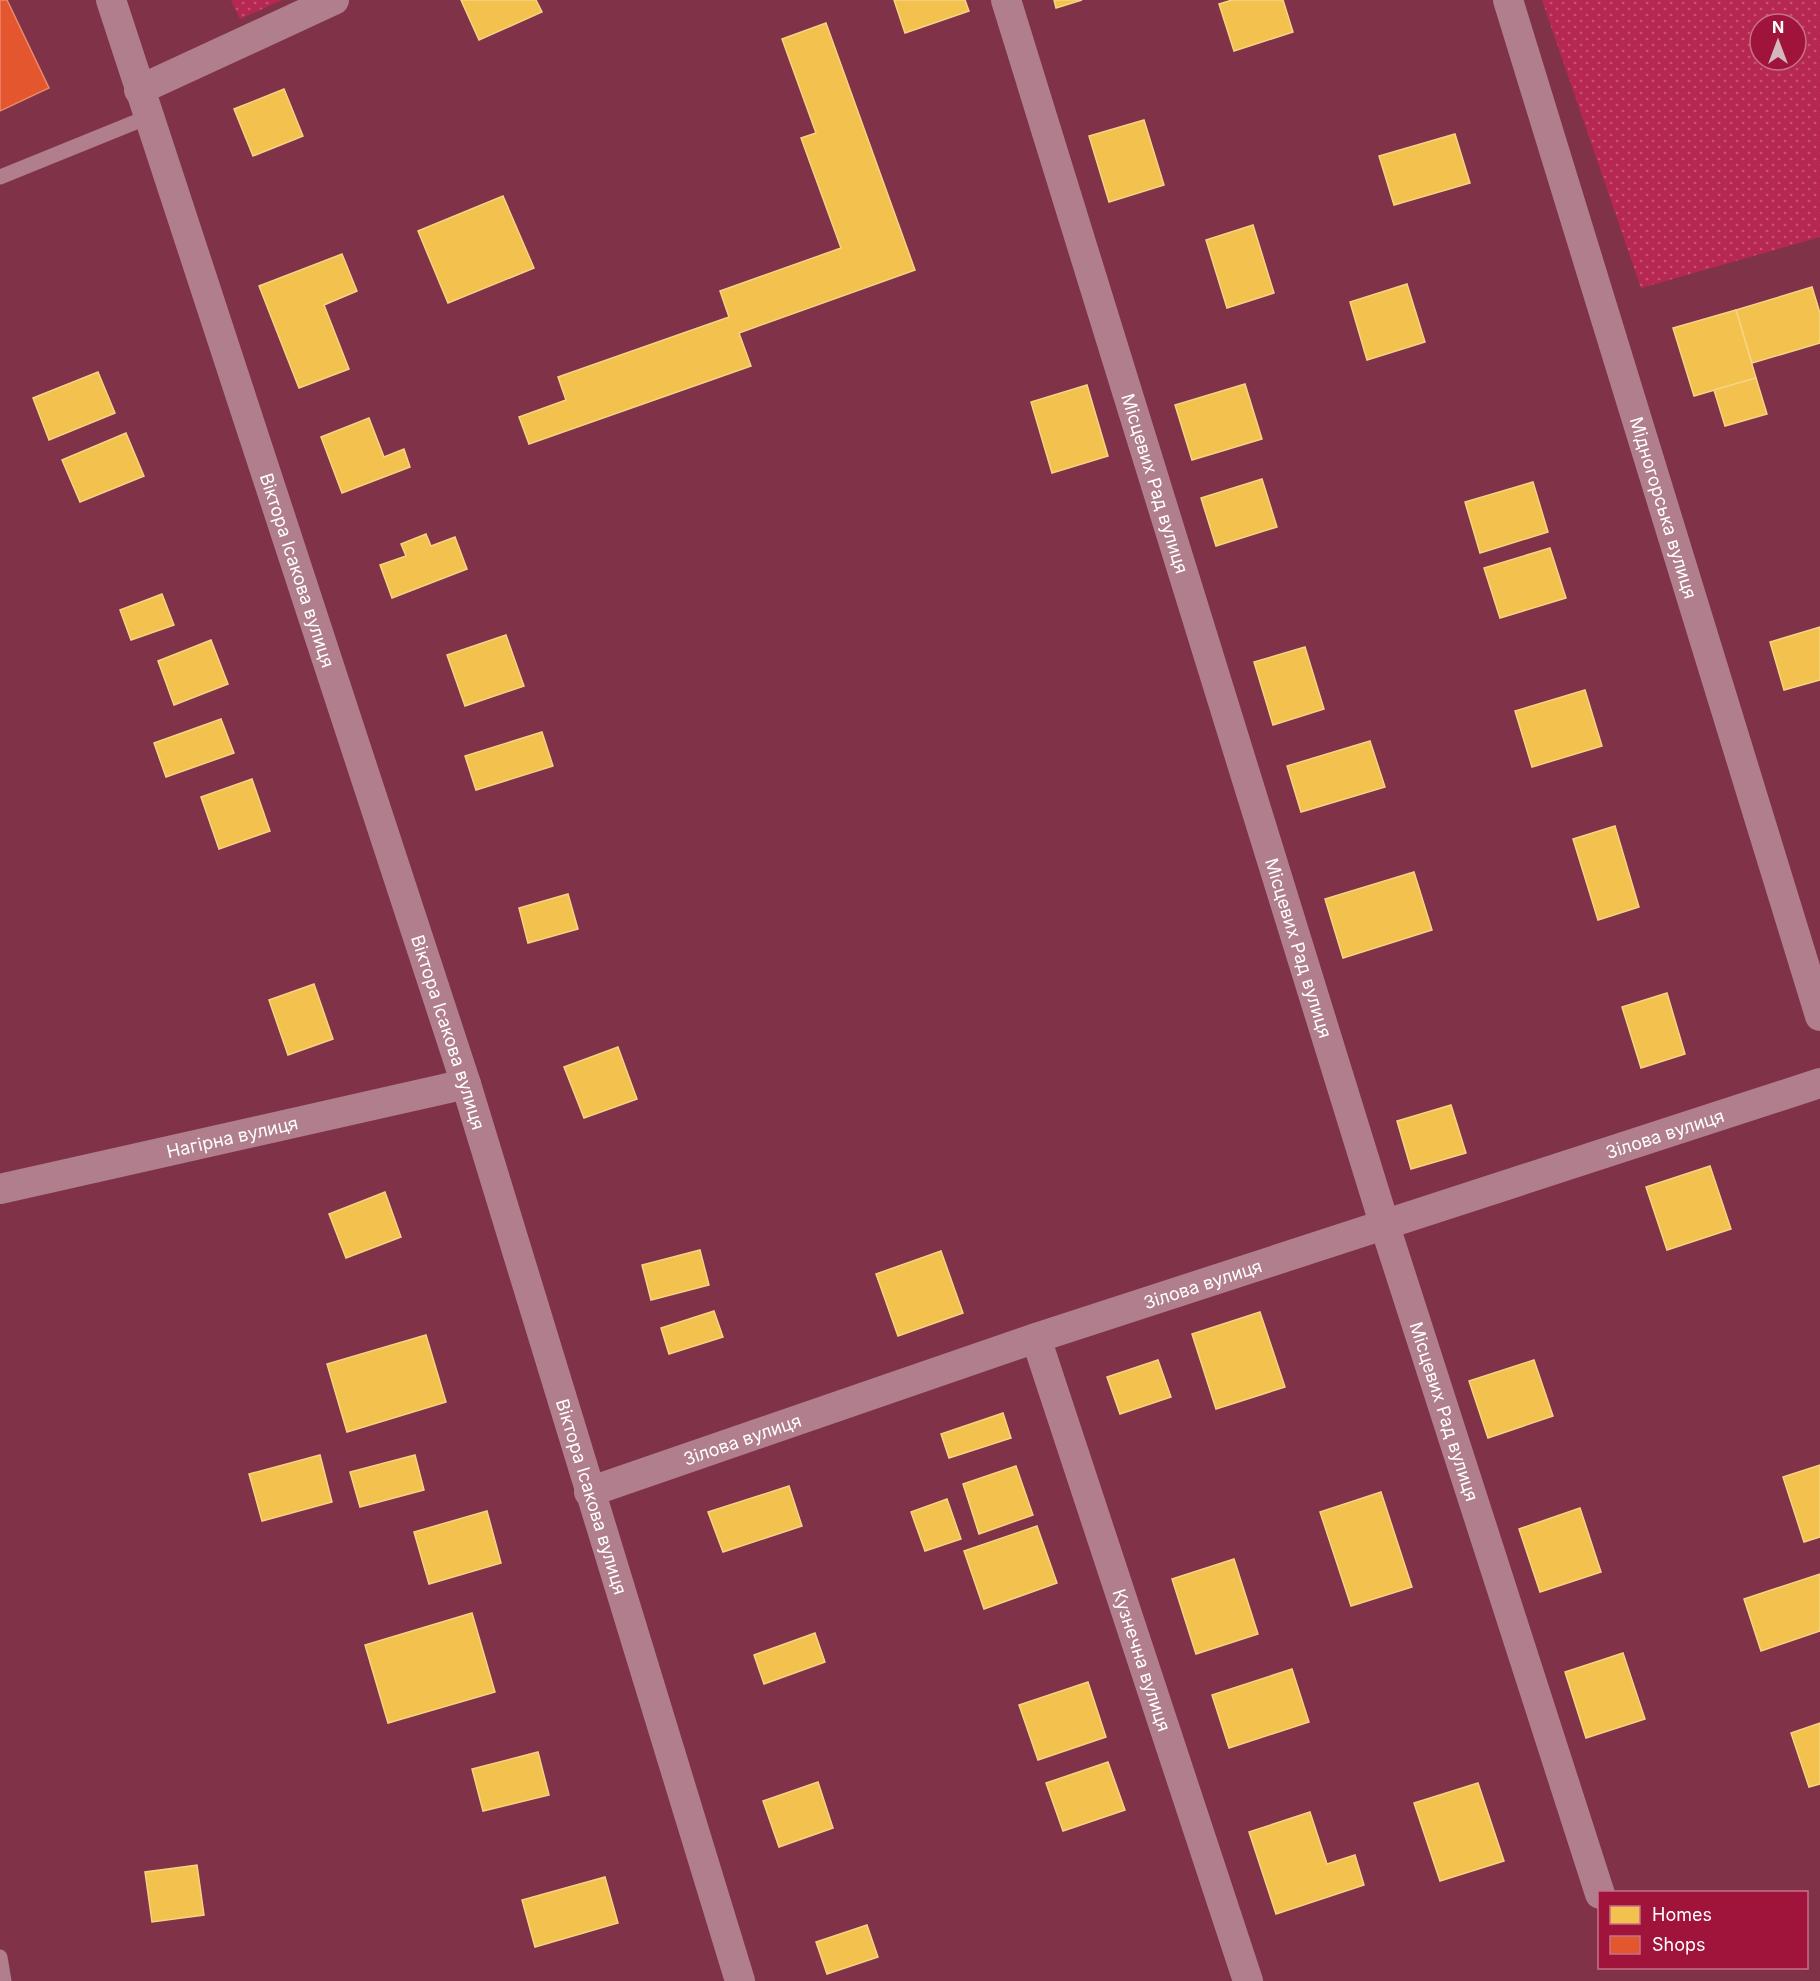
<svg xmlns="http://www.w3.org/2000/svg" width="1820" height="1981" font-family="Inter,sans-serif">
<style>
.green{fill:url(#green-dots);fill-rule:evenodd}
.homes{fill:#f2c14e;stroke:#f6d483;stroke-width:1.5}
.shops{fill:#e4572e;stroke:#ec896d;stroke-width:1.5}
.lines{fill:none;stroke-linecap:round;stroke-linejoin:round}
.service{stroke:#b07e8c;stroke-width:15}
.minor{stroke:#b07e8c;stroke-width:30}
.labels{text-anchor:middle;dominant-baseline:central;stroke-width:6;stroke-linejoin:round;paint-order:stroke}
.street-label{font-size:18px;fill:#fff;stroke:#a0133a}
</style>
<defs>
<pattern id="green-dots" width="8" height="8" patternUnits="userSpaceOnUse" patternTransform="scale(1.5)"><rect width="8" height="8" fill="#b62851"/><path d="M2 2h.1M6 6h.1" fill="none" stroke="#c55374" stroke-width="1.8" stroke-linecap="round"/></pattern>
</defs>
<rect width="100%" height="100%" fill="#803348"/>
<g class="green">
<path d="M231 0H282L240 19Z"/>
<path d="M1542 0H1820V237L1641 288ZM1760 24H1796V60H1760Z"/>
</g>
<g class="homes">
<path d="M461 0H536L542 12 479 40Z"/>
<path d="M894 0H965L969 11 905 33Z"/>
<path d="M1054 0H1082L1056 8Z"/>
<path d="M1232 0H1283L1293 32 1234 51 1219 4Z"/>
<path d="M826 23 915 270 739 333 751 366 529 444 519 417 566 400 558 377 729 317 720 291 841 248 801 138 816 133 782 39Z"/>
<path d="M284 89 303 136 253 156 234 109Z"/>
<path d="M1144 120 1164 185 1109 202 1089 136Z"/>
<path d="M1455 134 1470 183 1394 205 1379 156Z"/>
<path d="M503 196 534 268 448 303 418 231Z"/>
<path d="M1253 225 1274 293 1227 308 1206 240Z"/>
<path d="M342 254 357 291 324 305 349 369 299 388 259 286Z"/>
<path d="M1407 284 1425 342 1367 360 1350 302Z"/>
<path d="M1812 287 1820 313V343L1752 363 1736 310Z"/>
<path d="M1736 310 1756 378 1694 396 1673 328Z"/>
<path d="M98 372 115 413 49 440 33 398Z"/>
<path d="M1756 378 1767 414 1725 426 1714 390Z"/>
<path d="M1245 384 1262 439 1192 460 1175 405Z"/>
<path d="M1087 385 1108 456 1052 473 1031 402Z"/>
<path d="M369 418 384 457 404 449 410 467 342 493 321 437Z"/>
<path d="M126 433 144 476 80 502 62 460Z"/>
<path d="M1262 479 1277 527 1216 546 1201 498Z"/>
<path d="M1533 482 1548 532 1480 553 1465 502Z"/>
<path d="M426 534 431 546 455 537 467 569 392 598 380 565 406 556 401 544Z"/>
<path d="M1550 548 1566 598 1500 618 1484 568Z"/>
<path d="M162 594 174 625 131 640 120 610Z"/>
<path d="M1820 627V680L1784 690 1770 642Z"/>
<path d="M506 635 524 686 465 706 447 655Z"/>
<path d="M211 640 228 684 174 705 158 661Z"/>
<path d="M1305 647 1324 709 1273 725 1254 662Z"/>
<path d="M1585 690 1602 746 1532 767 1515 711Z"/>
<path d="M221 719 234 753 166 777 154 743Z"/>
<path d="M542 732 553 766 476 790 465 756Z"/>
<path d="M1370 741 1385 787 1301 812 1287 766Z"/>
<path d="M252 779 270 831 219 849 201 797Z"/>
<path d="M1615 826 1639 907 1598 920 1573 839Z"/>
<path d="M1414 872 1432 930 1343 958 1325 899Z"/>
<path d="M568 894 578 929 528 943 519 908Z"/>
<path d="M314 984 333 1039 288 1055 269 1000Z"/>
<path d="M1667 993 1685 1054 1641 1068 1622 1007Z"/>
<path d="M618 1047 637 1099 584 1118 564 1067Z"/>
<path d="M1451 1105 1466 1153 1411 1169 1397 1121Z"/>
<path d="M1710 1166 1731 1229 1667 1250 1646 1187Z"/>
<path d="M385 1192 401 1237 346 1258 329 1214Z"/>
<path d="M700 1250 709 1285 651 1300 642 1265Z"/>
<path d="M941 1251 963 1313 898 1336 876 1274Z"/>
<path d="M714 1311 723 1337 669 1354 661 1328Z"/>
<path d="M1260 1312 1285 1387 1216 1409 1192 1334Z"/>
<path d="M426 1335 446 1402 347 1432 327 1364Z"/>
<path d="M1158 1360 1171 1397 1120 1414 1107 1377Z"/>
<path d="M1534 1360 1553 1416 1488 1438 1469 1381Z"/>
<path d="M1003 1413 1011 1438 949 1458 941 1434Z"/>
<path d="M320 1455 332 1502 262 1521 249 1474Z"/>
<path d="M415 1455 424 1490 360 1507 350 1472Z"/>
<path d="M1820 1465V1537L1804 1542 1783 1477Z"/>
<path d="M1016 1466 1033 1515 979 1534 963 1484Z"/>
<path d="M789 1486 802 1526 723 1552 708 1512Z"/>
<path d="M1381 1492 1412 1587 1351 1606 1320 1512Z"/>
<path d="M947 1499 961 1539 925 1551 911 1512Z"/>
<path d="M1580 1508 1601 1572 1540 1592 1519 1529Z"/>
<path d="M487 1511 501 1563 429 1584 414 1532Z"/>
<path d="M1037 1526 1057 1583 984 1609 964 1551Z"/>
<path d="M1234 1559 1258 1634 1196 1654 1172 1579Z"/>
<path d="M1820 1574V1631L1761 1651 1744 1599Z"/>
<path d="M472 1613 495 1692 388 1723 365 1645Z"/>
<path d="M815 1633 825 1662 764 1684 754 1655Z"/>
<path d="M1623 1653 1645 1719 1586 1738 1565 1672Z"/>
<path d="M1292 1669 1309 1722 1229 1748 1212 1695Z"/>
<path d="M1088 1682 1106 1737 1038 1760 1019 1705Z"/>
<path d="M1820 1723V1784L1809 1787 1791 1733Z"/>
<path d="M538 1752 549 1795 483 1811 472 1769Z"/>
<path d="M1108 1762 1125 1810 1063 1831 1046 1783Z"/>
<path d="M818 1782 833 1828 779 1847 763 1801Z"/>
<path d="M1478 1783 1504 1861 1440 1881 1414 1803Z"/>
<path d="M1310 1812 1327 1864 1355 1855 1364 1885 1276 1914 1249 1832Z"/>
<path d="M197 1865 204 1915 152 1922 145 1872Z"/>
<path d="M605 1877 618 1923 535 1947 522 1900Z"/>
<path d="M867 1925 878 1957 827 1974 816 1942Z"/>
</g>
<path class="shops" d="M0 0H7L49 88 0 111Z"/>
<g class="lines">
<g class="service">
<path d="M0 177 148 117"/>
<path d="M0 1957 4 1981"/>
</g>
<g class="minor">
<path id="s1" d="M111 0 466 1084 740 1981"/>
<path id="s2" d="M1006 0 1384 1223 1600 1894"/>
<path id="s3" d="M1508 0 1820 1016"/>
<path d="M139 90 334 0"/>
<path id="s4" d="M0 1189 466 1084"/>
<path id="s5" d="M1036 1338 1248 1981"/>
<path id="s6" d="M589 1492 1036 1338 1820 1083"/>
</g>
</g>
<g class="labels">
<g class="street-label">
<text stroke="none"><textPath href="#s2" startOffset="506">Місцевих Рад вулиця</textPath></text>
<text stroke="none"><textPath href="#s3" startOffset="531">Мідногорська вулиця</textPath></text>
<text stroke="none"><textPath href="#s1" startOffset="600">Віктора Ісакова вулиця</textPath></text>
<text stroke="none"><textPath href="#s2" startOffset="992">Місцевих Рад вулиця</textPath></text>
<text stroke="none"><textPath href="#s1" startOffset="1086">Віктора Ісакова вулиця</textPath></text>
<text stroke="none"><textPath href="#s6" startOffset="1134">Зілова вулиця</textPath></text>
<text stroke="none"><textPath href="#s4" startOffset="238">Нагірна вулиця</textPath></text>
<text stroke="none"><textPath href="#s6" startOffset="648">Зілова вулиця</textPath></text>
<text stroke="none"><textPath href="#s2" startOffset="1478">Місцевих Рад вулиця</textPath></text>
<text stroke="none"><textPath href="#s6" startOffset="162">Зілова вулиця</textPath></text>
<text stroke="none"><textPath href="#s1" startOffset="1572">Віктора Ісакова вулиця</textPath></text>
<text stroke="none"><textPath href="#s5" startOffset="339">Кузнечна вулиця</textPath></text>
</g>
</g>
<rect x="1598" y="1891" width="210" height="78" fill="#a0133a" stroke="#c67189" stroke-width="1.5"/>
<rect x="1610" y="1906" width="30" height="18" fill="#f2c14e" stroke="#c67189" stroke-width="1.5"/>
<text x="1652" y="1921" font-size="18" fill="#ffffff">Homes</text>
<rect x="1610" y="1936" width="30" height="18" fill="#e4572e" stroke="#c67189" stroke-width="1.5"/>
<text x="1652" y="1951" font-size="18" fill="#ffffff">Shops</text>
<g transform="translate(1778 42)"><circle r="28" fill="#a0133a" stroke="#c67189" stroke-width="1.5"/>
<path d="M0-4.5L10 22L0 15L-10 22Z" fill="#d3b8bf"/>
<text y="-9" font-size="16" font-weight="bold" text-anchor="middle" fill="#ffffff">N</text>
</g>
</svg>
